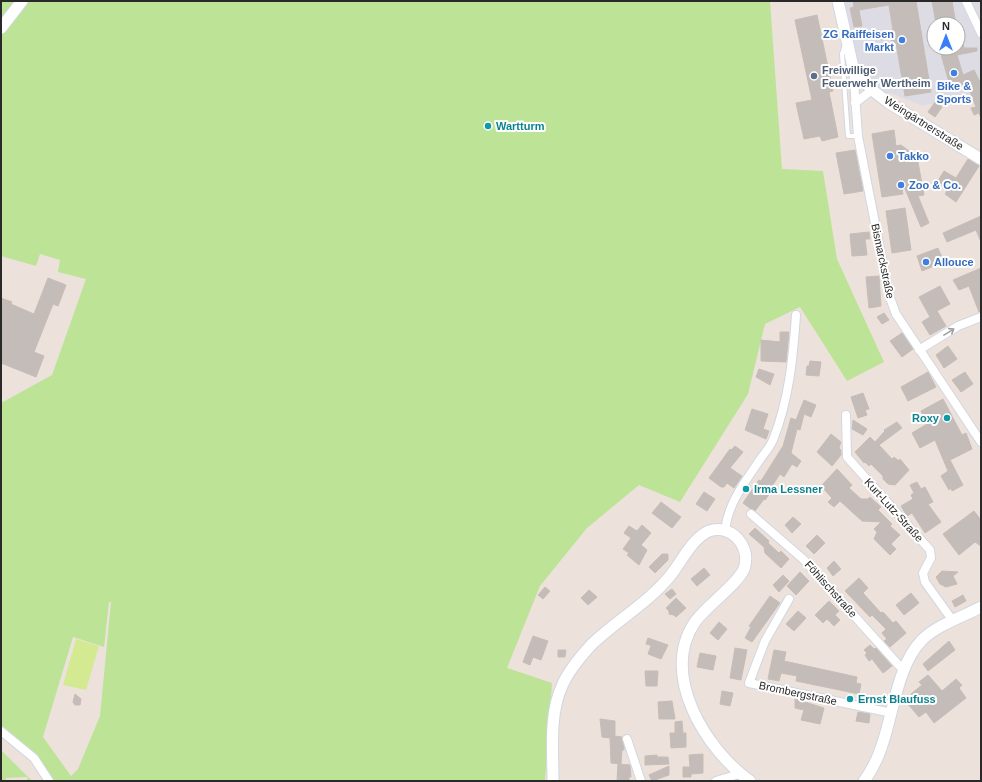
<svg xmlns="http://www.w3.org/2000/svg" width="982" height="782" font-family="Arial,sans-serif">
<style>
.industrial{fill:#dddce4;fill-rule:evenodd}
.green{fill:#bde397;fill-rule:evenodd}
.pitch{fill:#d3ea92}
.building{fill:#c4bcb8;stroke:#c7bdb5}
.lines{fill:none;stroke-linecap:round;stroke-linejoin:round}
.lane-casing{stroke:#d0d7e2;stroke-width:6}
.street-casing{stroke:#d0d7e2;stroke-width:10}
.secondary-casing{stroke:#d0d7e2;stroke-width:13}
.lane{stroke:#fff;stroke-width:4}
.street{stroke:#fff;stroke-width:8}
.secondary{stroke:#fff;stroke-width:11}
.oneway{stroke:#9f9f9f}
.shop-dot{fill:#3f7fe0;stroke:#fff;stroke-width:1.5}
.service-dot{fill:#5c6f8a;stroke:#fff;stroke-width:1.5}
.culture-dot{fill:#0f9aa8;stroke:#fff;stroke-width:1.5}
.labels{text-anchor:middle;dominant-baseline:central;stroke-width:4;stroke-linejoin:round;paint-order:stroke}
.shop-label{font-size:11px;font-weight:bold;fill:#366cbe;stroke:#fff;text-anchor:start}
.service-label{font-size:11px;font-weight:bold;fill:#4e5e75;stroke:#fff;text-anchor:start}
.street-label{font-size:11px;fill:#292929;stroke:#fff}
.culture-label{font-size:11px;font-weight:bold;fill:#0d838f;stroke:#fff;text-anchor:start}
</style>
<rect width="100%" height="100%" fill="#ece2db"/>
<path class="industrial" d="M838 1H981V92L923 106 893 94 872 90 853 67ZM934 24H958V48H934Z"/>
<g class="green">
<path d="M1 1H770L782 169 823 171 837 259 884 362 847 381 800 307 765 324 748 394 680 502 639 485 587 528 540 586 507 668 552 683 545 781H49L34 758 1 728V403L52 375 86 279 58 272 60 260 40 254 36 266 1 256ZM109 602H111L100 716 78 769 71 776 43 737 73 637 104 647Z"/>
<path d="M1 750 32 781H28L27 777 6 778V781H1Z"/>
</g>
<path class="pitch" d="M76 639 99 646 86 690 63 685Z"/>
<g class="building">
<path d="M853 1H916L931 92 905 96 896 43H892L891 38 881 40 880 32 893 30 889 5 859 10 862 26 854 27 850 8 854 7Z"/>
<path d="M932 1H952L956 24H936Z"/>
<path d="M817 15 833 91 829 92 838 137 822 141 820 136 804 139 796 103 812 100 795 20Z"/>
<path d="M961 33 964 48H977V51L957 55 963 75 974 70 981 84V118L979 113 974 115 971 108 976 107 967 84 957 89 953 81 949 82 942 58 940 48H958V34Z"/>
<path d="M935 102 942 107 935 117 928 112Z"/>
<path d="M894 130 896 146 901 145 917 157 924 195 918 196 929 223 921 227 903 184 901 185 903 194 882 197 872 134Z"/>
<path d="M855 150 863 191 844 194 836 153Z"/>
<path d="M968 159 979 166 956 202 945 194 947 191 936 184 944 171 956 178Z"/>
<path d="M905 208 911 250 892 253 886 211Z"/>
<path d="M981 216V242L976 230 947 242 943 233Z"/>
<path d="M869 232 870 239H865L867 255 852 256 850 234Z"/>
<path d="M938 248 944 262 922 271 917 256Z"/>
<path d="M981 268V312H979L969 286 959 290 953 280Z"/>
<path d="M879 276 881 306 869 308 866 277Z"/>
<path d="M48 278 66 285 58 306 53 304 34 352 44 356 36 377 1 363V298L12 302 11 304 34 314Z"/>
<path d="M940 286 950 304 937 311 946 326 930 335 922 322 930 317 919 297Z"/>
<path d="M884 313 889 320 882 324 877 317Z"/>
<path d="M780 332H789L786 362 761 361V340L780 342Z"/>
<path d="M902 333 913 349 902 357 890 341Z"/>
<path d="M948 346 957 359 944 368 936 355Z"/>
<path d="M810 361 821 362 819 376 806 375 807 366H809Z"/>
<path d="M759 369 774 374 770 385 756 377Z"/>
<path d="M928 372 936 387 908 401 901 387Z"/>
<path d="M965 372 973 384 961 392 952 380Z"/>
<path d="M863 393 869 409 865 410 867 415 858 418 851 397Z"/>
<path d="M943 399 962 435 966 433 972 449 950 460 963 485 952 491 951 488 949 490 941 476 948 471 935 440 920 448 912 433 927 424 921 411Z"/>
<path d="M804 400 816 405 811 417 804 414 800 430 797 429 791 453 801 461 797 467 792 464 784 477 780 474 768 492 770 493 765 500 764 499 755 511 751 509 743 503 759 480 761 481 783 446 791 418 796 420Z"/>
<path d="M752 409 768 414 763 429 769 431 766 439 745 430Z"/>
<path d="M853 420 867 429 863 435 852 429Z"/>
<path d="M897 422 902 428 879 445 892 459 894 457 899 461 900 459 909 470 895 485 888 484 883 479V476L871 464 869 466 865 462 864 463 855 452 870 437 875 442 885 431 884 430Z"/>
<path d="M831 434 841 442 839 448 841 450V455L832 466 817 452Z"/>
<path d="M735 446 743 452 730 468 742 476 734 488 727 483 724 487H721L709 478 730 449 731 450Z"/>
<path d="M837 469 852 485 849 488 861 499H868L870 497 881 507 878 510 892 524 890 526 900 535 891 544 896 549 890 555 874 539 877 532 874 529 881 522 862 521 840 501 834 507 828 502 832 498 821 486Z"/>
<path d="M917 482 921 489 925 487 933 502 928 504 941 522 925 533 912 513 907 516 901 506 913 499 911 495 914 493 910 485Z"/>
<path d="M704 492 715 499 707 511 696 504Z"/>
<path d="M661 502 681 517 672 528 652 513Z"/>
<path d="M974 511 981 520V546L975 542 959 555 943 534Z"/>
<path d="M793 517 801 524 792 533 785 525Z"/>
<path d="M642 525 651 533 641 545 647 550 639 565 627 555 629 553 623 549 631 538 624 533 629 526 637 531Z"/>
<path d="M755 528 769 541 768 543 779 553 781 551 789 559 781 568 765 553 764 547 749 534Z"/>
<path d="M817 535 825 543 814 554 806 546Z"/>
<path d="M662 554H668V560L655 573 649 567Z"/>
<path d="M834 561 841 569 833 576 827 568Z"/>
<path d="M704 568 710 575 697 586 691 579Z"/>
<path d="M942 571 958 572 953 576 957 584 946 587 940 584 936 577Z"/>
<path d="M800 572 809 581 796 595 787 586Z"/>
<path d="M783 575 789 581 779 592 773 585Z"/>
<path d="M859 578 868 588 863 593 881 613 883 612 893 623 896 621 906 633 890 647 884 641 887 639 882 633 886 629 872 615 870 617 845 591Z"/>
<path d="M545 587 550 591 543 599 538 595Z"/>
<path d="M672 589 676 594 670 599 665 594Z"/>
<path d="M589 590 597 597 588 605 581 598Z"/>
<path d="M911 593 919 603 904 615 896 605Z"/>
<path d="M963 595 966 601 955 607 952 601Z"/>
<path d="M770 596 780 603 752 642 745 638 751 627 749 626Z"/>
<path d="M676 598 686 608 676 617 674 615 669 614V611L666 608Z"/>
<path d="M829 601 839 611 835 615 840 620 834 626 827 619 823 623 815 615Z"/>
<path d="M798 611 806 618 794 631 786 624Z"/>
<path d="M719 622 727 629 718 640 710 633Z"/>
<path d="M533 636 548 641 541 660 533 657 530 665 523 662Z"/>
<path d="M648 638 668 645 661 659 648 654 651 646H653L646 644Z"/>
<path d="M949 641 955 650 928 671 923 664Z"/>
<path d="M870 645 874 649 876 648 892 666 883 673 872 659 869 661 865 655 867 653 864 650Z"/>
<path d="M735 648 747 650 741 680 730 678Z"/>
<path d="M558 650H566L565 657H558Z"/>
<path d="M774 650 786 652 784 661 857 677 856 683 861 684 859 694 796 681 797 676 781 673 779 681 768 679Z"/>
<path d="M700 653 716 656 713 670 697 667Z"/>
<path d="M645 671H658L657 686H646Z"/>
<path d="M928 675 942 691 956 679 962 685 959 688 966 698 934 723 926 712 919 717 907 703 915 699 911 694 922 685 919 682Z"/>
<path d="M722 691 733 693 730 706 720 704Z"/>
<path d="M75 694 81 699 80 705H75L73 702Z"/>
<path d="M795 699 824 708 820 724 801 720 804 710 795 708Z"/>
<path d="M672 701 675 719H659L658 702Z"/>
<path d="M858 712 870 714 869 723 856 721Z"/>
<path d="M600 719 615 721V736L622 737 624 747V750H622L621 764 611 763 610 738 602 737Z"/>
<path d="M682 721 683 733H686V747L671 748 670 733H675V722Z"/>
<path d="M703 754V773L691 774V777H683V767H690L689 755Z"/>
<path d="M657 755V757H668L669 764 645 765V756Z"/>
<path d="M618 764 630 765 631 777H629V781H617Z"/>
<path d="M669 766V775L652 781 649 775Z"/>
</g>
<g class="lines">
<defs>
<path id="lane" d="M845 45 842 54 848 136H858"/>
<g id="street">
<path d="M966 1 981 33"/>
<path d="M853 67 858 136 889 295 896 314 981 442"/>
<path d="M855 103 872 90"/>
<path d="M919 350 958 326 981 317"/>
<path d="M846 415 847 457 930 550 931 558 923 573 925 582 953 621"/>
<path d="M751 514 803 559 904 671"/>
<path d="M725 531C728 502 746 481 761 458 765 453 770 447 773 440 789 400 793 358 796 315"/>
<path d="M789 599 765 641 749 683 892 713"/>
<path d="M1 731 34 758 49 781"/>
<path d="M627 739 641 781"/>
<path d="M716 781 739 774"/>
</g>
<g id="secondary">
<path d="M838 1 853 67 872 90 889 103 981 159"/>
<path d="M1 28 22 1"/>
<path d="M553 781C553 751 549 714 562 686 568 671 581 656 592 644 617 620 648 603 670 576 681 563 692 538 709 531 722 527 734 532 741 543 746 551 747 560 744 569 737 585 707 605 695 622 659 674 706 750 750 781"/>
<path d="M864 781C895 741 889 674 922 640 937 625 962 617 981 607"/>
</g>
</defs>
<use href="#lane" class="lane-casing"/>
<use href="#street" class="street-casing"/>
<use href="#secondary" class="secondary-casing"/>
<use href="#lane" class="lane"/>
<use href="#street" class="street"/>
<use href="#secondary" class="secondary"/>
</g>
<defs><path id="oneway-shaft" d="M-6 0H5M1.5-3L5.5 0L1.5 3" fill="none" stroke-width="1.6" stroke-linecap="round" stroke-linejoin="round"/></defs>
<use class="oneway" href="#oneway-shaft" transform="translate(949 332) rotate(-31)"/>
<g class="shop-dot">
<circle cx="902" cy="40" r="4"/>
<circle cx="954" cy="73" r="4"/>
<circle cx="890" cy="156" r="4"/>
<circle cx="901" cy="185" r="4"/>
<circle cx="926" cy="262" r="4"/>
</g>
<circle class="service-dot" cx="814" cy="76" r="4"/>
<g class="culture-dot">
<circle cx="488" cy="126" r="4"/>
<circle cx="947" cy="418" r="4"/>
<circle cx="746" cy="489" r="4"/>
<circle cx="850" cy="699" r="4"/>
</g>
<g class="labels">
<g class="shop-label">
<text x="894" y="34" text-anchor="end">ZG Raiffeisen<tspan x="894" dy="13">Markt</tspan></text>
<text x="954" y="86" text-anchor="middle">Bike &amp;<tspan x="954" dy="13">Sports</tspan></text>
<text x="898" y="156">Takko</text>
<text x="909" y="185">Zoo &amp; Co.</text>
<text x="934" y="262">Allouce</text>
</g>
<g class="service-label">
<text x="822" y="70">Freiwillige<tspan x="822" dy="13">Feuerwehr Wertheim</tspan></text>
</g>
<g class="street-label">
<text transform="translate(924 123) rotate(32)">Weingärtnerstraße</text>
<text transform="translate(883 261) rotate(78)">Bismarckstraße</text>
<text transform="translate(894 510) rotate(48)">Kurt-Lutz-Straße</text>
<text transform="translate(831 589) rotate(48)">Föhlischstraße</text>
<text transform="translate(798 693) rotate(12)">Brombergstraße</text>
</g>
<g class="culture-label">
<text x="496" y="126">Wartturm</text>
<text x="939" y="418" text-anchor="end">Roxy</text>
<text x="754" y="489">Irma Lessner</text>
<text x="858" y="699">Ernst Blaufuss</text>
</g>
</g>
<rect width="982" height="782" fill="none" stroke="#292929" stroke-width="4"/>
<g transform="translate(946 36)"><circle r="19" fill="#ffffff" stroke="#a9a9a9"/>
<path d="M0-3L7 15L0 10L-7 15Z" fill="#397dfa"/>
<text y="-6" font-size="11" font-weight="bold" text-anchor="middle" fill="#292929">N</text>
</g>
</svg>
